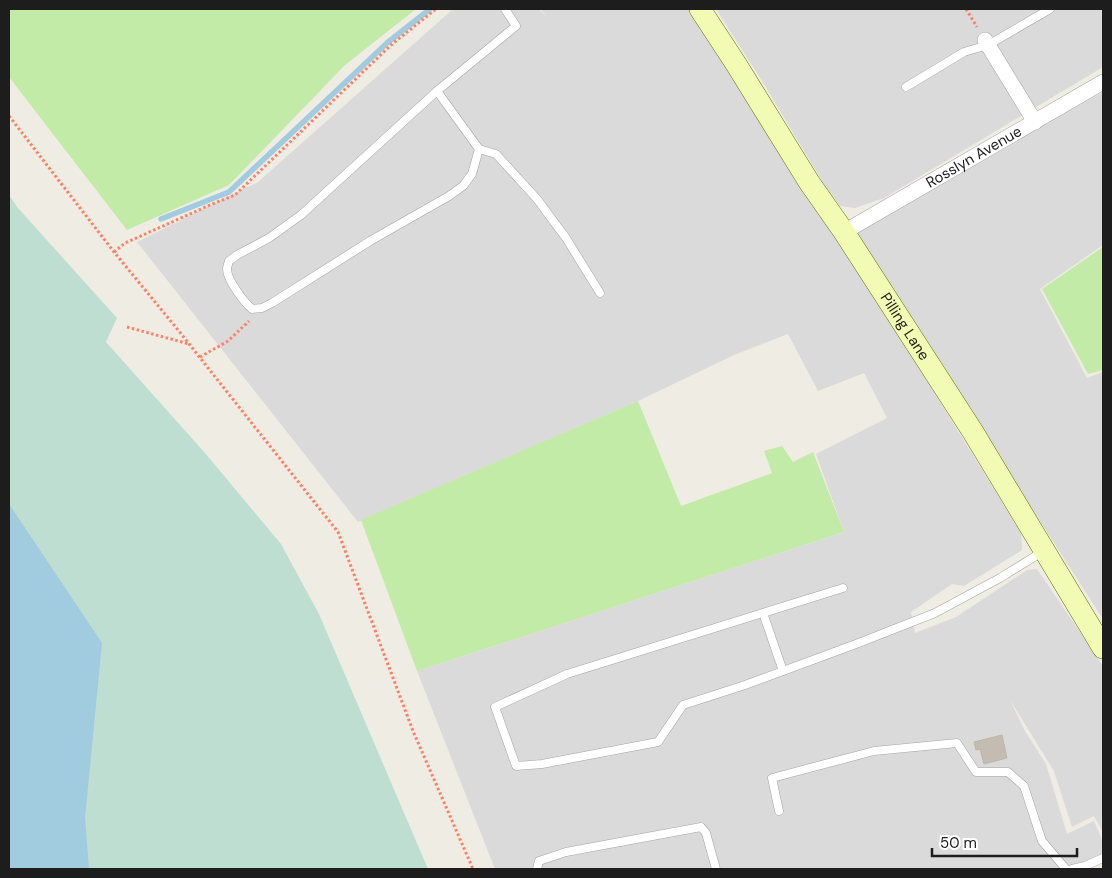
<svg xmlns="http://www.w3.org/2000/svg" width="1112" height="878" font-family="'DM Sans',sans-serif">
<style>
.residential{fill:#dbdada}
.grass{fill:#c2eba7}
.wetland{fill:#bfded2}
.water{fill:#a1cbde}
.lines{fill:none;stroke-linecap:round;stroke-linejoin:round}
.stream{stroke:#a1cbde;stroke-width:5.5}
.building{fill:#c4bbb2;stroke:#c1b4a5}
.lane-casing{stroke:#a4a4a4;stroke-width:9}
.street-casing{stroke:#a4a4a4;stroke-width:16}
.secondary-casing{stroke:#607701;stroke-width:22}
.path{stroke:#fe8165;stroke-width:3;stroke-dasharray:2.5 2.5;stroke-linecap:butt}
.lane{stroke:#fff;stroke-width:8}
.street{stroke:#fff;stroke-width:15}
.secondary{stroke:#f2fbb4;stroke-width:21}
.labels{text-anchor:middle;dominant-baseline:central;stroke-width:4;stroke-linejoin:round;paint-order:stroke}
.street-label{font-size:15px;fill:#1d1d1d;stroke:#fff}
</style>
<rect width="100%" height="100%" fill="#efece3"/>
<g class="residential">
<path d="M453 9H538L548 17 540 9H689L773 139 845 248 1021 533 1022 550 964 586 952 584 911 612 915 633 956 617 1027 570 1037 569 1103 666V832L1094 816 1072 827 1054 771 1010 700 1025 731 1046 764 1067 834 1094 821 1103 842V862L1089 869H495L417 671 844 532 816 454 887 418 864 373 818 391 788 334 734 355 638 401 358 522 137 242 258 182Z"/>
<path d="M716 9H1103V67L884 198 855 208 840 206 825 186 764 84Z"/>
<path d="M1103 92V245L1040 289 1087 378 1103 372V619L855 234Z"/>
</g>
<g class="grass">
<path d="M9 9H416L345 65 229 185 127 230 9 77Z"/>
<path d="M1103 247V370L1088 374 1042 289Z"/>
<path d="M638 401 681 506 772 473 764 451 782 446 793 462 813 452 844 532 417 671 361 520Z"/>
</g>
<path class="wetland" d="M9 195 18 208 117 318 106 342 205 453 281 544 319 614 428 869H9Z"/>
<path class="water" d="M9 504 102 643 85 818 89 869H9Z"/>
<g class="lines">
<path class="stream" d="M161 219 229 192 387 43 430 9"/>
</g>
<path class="building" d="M1002 735 1007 758 984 764 980 749 976 750 974 742Z"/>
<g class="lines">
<defs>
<g id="lane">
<path d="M906 87 964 52 988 45 1050 9"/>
<path d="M437 91 479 149 496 154 537 199 566 238 600 293"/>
<path d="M479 149 472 174 463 186 449 196 370 241 272 303 262 308 252 309C244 302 227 280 227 269 227 267 228 264 229 261L237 255 269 238 301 215 437 91 516 26 505 9"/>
<path d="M843 588 567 674 495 707 516 766 542 764 658 742 683 705 745 685 856 644 935 613 1000 578 1042 552"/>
<path d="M763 613 783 671"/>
<path d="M779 811 772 778 874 751 957 743 976 772H1008L1024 786 1042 841 1066 869"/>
<path d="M537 869 539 861 566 852 701 827 706 833 716 869"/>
<path d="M1072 869 1085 866 1103 858"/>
</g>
<g id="street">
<path d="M985 40 1035 122"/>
<path id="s1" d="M844 232 1103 82"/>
</g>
<g id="secondary">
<path id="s2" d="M700 9 736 64 809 182 844 232 973 432 1103 648"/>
</g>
</defs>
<use href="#lane" class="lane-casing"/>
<use href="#street" class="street-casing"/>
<use href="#secondary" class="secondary-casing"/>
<g class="path">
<path d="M966 9 977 27"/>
<path d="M9 116 114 252 178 330 338 532 413 731 473 869"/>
<path d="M114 252 125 243 210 205 235 195 391 45 436 9"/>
<path d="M127 327 189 344"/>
<path d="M200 357 228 341 249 321"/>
</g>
<use href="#lane" class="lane"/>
<use href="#street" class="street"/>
<use href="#secondary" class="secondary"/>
</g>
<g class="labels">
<g class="street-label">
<text stroke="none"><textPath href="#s1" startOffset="150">Rosslyn Avenue</textPath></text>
<text stroke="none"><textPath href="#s2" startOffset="378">Pilling Lane</textPath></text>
</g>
</g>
<rect width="1112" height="878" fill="none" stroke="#1d1d1d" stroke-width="20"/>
<path d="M932 848v8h145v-8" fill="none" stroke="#1d1d1d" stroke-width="2.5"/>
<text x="940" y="848" font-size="15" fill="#1d1d1d" stroke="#ffffff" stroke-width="4" paint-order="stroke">50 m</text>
</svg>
